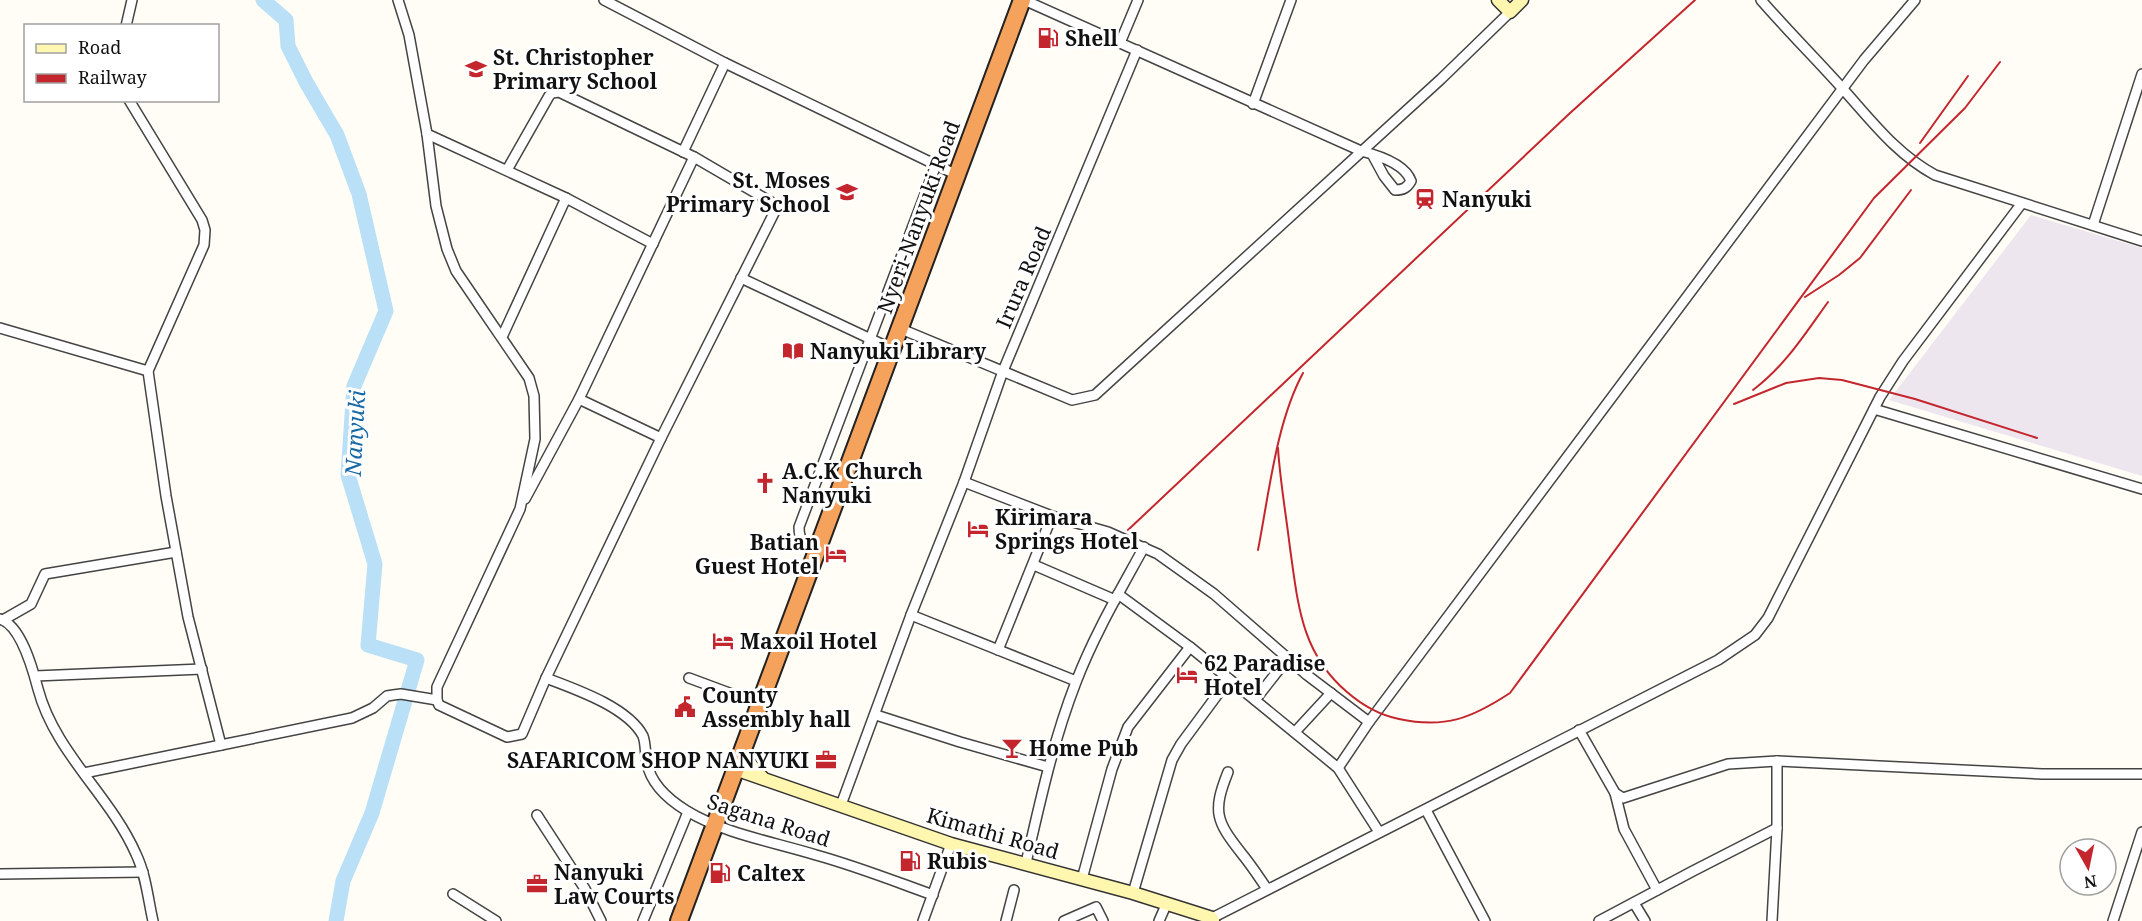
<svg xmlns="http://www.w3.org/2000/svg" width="2142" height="921" font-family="'Noto Serif',serif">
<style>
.industrial{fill:#eee6ef}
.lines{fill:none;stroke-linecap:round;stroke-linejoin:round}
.river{stroke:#b9e0f7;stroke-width:15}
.street-casing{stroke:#444;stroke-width:12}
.secondary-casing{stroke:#333;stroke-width:15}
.highway-casing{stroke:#222;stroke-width:20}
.street{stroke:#fff;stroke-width:9}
.secondary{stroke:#fff6b0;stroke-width:12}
.highway{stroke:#f5a25d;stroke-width:16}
.rail{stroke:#c4262e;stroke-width:2}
.labels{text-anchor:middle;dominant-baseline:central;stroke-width:6;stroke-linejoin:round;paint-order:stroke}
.poi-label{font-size:21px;font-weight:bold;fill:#111;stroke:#fff;text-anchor:start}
.street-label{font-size:21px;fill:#111;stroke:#fff}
.water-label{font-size:22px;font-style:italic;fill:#1768a6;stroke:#fff}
</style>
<rect width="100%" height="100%" fill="#fffdf5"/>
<path class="industrial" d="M2031 215 2142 248V476L1889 400Z"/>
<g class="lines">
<path class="river" d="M263 0 286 20 288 46 306 82 337 135 359 194 386 311 354 386 348 475 375 564 368 645 417 660 372 813 343 881 336 921"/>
<defs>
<g id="street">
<path d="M398 0 409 35 427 134 436 206 447 249 456 271 529 378 534 396 535 439 520 509 437 687V700L439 705 507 737 522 734 546 678 661 438 775 211 771 202 694 157 559 92 552 93 549 96 507 170"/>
<path d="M604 0 725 63 957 175"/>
<path d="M1024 0 1361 151C1377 155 1405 164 1411 181 1407 188 1403 190 1395 190L1384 176 1372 154"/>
<path d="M1761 0C1787 30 1815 58 1842 88 1871 120 1896 154 1935 175L2142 241"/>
<path d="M126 26 132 0"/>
<path d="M1120 43 1138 0"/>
<path d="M1253 104 1291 0"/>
<path d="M427 134 566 198 653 244"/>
<path d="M683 152 725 63"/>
<path d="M2093 225 2142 74"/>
<path d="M741 278 892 349"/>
<path d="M0 328 148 371"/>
<path d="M901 329 1072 400 1095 395 1441 79 1510 12"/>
<path d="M502 337 566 198"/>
<path d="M579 399 661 438"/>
<path d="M1874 409 2142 489"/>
<path d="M964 482 1052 516 998 650"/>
<path d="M525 499 579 399 694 157"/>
<path d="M1052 516 1108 532 1158 554 1214 594 1307 675 1369 722"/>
<path d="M818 549C804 544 799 542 799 527L936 165"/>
<path d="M1034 565 1115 600"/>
<path d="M1118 594 1190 647 1338 768 1379 832"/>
<path d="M911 615 1076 681"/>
<path d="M0 619C21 625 33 670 38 689 55 753 110 795 136 854 146 875 148 899 153 921"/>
<path d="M3 620 31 604 45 574 176 552"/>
<path d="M35 676 202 669"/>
<path d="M546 678C575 689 628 707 643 736 646 744 645 755 647 763 651 785 669 800 687 811 725 834 774 842 816 855 856 866 894 881 933 895"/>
<path d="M689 678 759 704"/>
<path d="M1255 700 1288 658"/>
<path d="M876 715 960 742 1048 767"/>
<path d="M1579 730 1615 793 1623 798 1728 764 1777 761 2042 774H2142"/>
<path d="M1295 732 1331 693"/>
<path d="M221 745 352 718 373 708 387 696 393 695 401 694 437 700"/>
<path d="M1338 768 1369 722 1864 60 1915 0"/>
<path d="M1228 772C1212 812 1216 821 1242 854 1251 865 1259 877 1267 889"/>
<path d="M84 773 221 745 188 617 166 496 148 371 204 245 205 230 202 220 129 100"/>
<path d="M1615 793 1624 829 1657 890"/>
<path d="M841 805 911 615 964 482 1003 371 1137 50"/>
<path d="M1426 810 1485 921"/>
<path d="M537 815 585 889 601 921"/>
<path d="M1026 863C1040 802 1053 741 1076 682 1094 635 1120 591 1144 547"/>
<path d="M0 874 143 872"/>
<path d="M1082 879 1112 769 1128 727 1190 647"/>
<path d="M1133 893 1172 760 1181 744 1229 679"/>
<path d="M453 894 496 921"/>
<path d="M1634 903 1645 921"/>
<path d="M1212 918 1718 660 1755 635 1768 618 1880 397 1903 361 2022 203"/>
<path d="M643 921 688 812"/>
<path d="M923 921 951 844"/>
<path d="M1006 921 1014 890"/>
<path d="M1064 921 1096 907 1103 921"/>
<path d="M1159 921 1166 905"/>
<path d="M1599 921 1693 871 1777 828"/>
<path d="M1772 921 1777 828V761"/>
<path d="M2113 921 2142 832"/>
</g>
<g id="secondary">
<path d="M1498 0 1510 12 1522 0"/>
<path d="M741 754 762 777"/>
<path d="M735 769 951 844 1133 893 1212 918 1213 921"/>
</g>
<path id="highway" d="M679 921 1022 0"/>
</defs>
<use href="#street" class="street-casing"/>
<use href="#secondary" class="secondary-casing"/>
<use href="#highway" class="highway-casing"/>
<use href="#street" class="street"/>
<use href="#secondary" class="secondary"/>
<use href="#highway" class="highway"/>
<g class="rail">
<path d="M1920 143 1968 76"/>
<path d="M1805 297 1839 275 1860 258 1911 190"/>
<path d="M1753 390C1785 366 1805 334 1828 302"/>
<path d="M1734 404 1786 383 1819 378 1842 380 1915 399 2037 438"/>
<path d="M1278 448C1280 481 1286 514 1290 548 1298 604 1301 653 1347 692 1362 705 1379 715 1399 719 1445 729 1472 718 1510 693L1874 198 1965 108 2000 62"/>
<path d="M1128 530 1569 114 1695 0"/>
<path d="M1258 550C1269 494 1276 423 1303 373"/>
</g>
</g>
<defs>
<symbol id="fuel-bare" viewBox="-9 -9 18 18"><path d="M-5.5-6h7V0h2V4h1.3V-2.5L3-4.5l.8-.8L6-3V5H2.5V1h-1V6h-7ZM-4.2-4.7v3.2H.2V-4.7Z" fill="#c4262e" stroke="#fff" stroke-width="2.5" paint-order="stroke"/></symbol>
<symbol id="school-bare" viewBox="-9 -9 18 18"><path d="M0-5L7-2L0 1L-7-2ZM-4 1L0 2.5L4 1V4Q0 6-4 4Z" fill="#c4262e" stroke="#fff" stroke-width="2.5" paint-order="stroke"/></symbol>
<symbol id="station-bare" viewBox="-9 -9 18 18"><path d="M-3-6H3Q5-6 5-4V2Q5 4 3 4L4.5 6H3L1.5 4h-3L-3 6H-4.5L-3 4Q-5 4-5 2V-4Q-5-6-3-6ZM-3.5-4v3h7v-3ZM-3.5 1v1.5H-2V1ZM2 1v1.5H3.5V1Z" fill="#c4262e" stroke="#fff" stroke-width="2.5" paint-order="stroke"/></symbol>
<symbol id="library-bare" viewBox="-9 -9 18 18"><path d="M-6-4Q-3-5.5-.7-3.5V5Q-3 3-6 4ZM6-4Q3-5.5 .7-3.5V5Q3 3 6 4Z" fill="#c4262e" stroke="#fff" stroke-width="2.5" paint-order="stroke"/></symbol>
<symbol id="church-bare" viewBox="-9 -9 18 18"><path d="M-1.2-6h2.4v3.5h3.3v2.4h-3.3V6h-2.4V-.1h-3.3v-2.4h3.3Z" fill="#c4262e" stroke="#fff" stroke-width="2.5" paint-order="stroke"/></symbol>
<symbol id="hotel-bare" viewBox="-9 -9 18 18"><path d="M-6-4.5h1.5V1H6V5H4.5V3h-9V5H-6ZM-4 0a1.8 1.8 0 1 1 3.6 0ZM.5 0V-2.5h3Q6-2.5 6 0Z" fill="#c4262e" stroke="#fff" stroke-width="2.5" paint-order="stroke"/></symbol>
<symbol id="civic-bare" viewBox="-9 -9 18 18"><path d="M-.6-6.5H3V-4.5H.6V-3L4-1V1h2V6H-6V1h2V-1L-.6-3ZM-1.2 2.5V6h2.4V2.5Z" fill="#c4262e" stroke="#fff" stroke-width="2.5" paint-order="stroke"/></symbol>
<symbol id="bar-bare" viewBox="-9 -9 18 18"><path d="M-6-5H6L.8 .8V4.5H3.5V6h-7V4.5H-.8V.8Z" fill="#c4262e" stroke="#fff" stroke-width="2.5" paint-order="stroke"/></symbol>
<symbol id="office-bare" viewBox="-9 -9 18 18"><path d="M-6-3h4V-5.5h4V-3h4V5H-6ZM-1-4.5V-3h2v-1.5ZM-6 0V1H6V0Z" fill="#c4262e" stroke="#fff" stroke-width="2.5" paint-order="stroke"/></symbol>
</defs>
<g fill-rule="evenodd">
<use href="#fuel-bare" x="1033" y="23" width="30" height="30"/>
<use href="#school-bare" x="461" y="54" width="30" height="30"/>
<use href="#school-bare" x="832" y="177" width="30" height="30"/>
<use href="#station-bare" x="1410" y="184" width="30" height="30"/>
<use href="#library-bare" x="778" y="336" width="30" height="30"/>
<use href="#church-bare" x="750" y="468" width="30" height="30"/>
<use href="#hotel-bare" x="963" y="514" width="30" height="30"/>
<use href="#hotel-bare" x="821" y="539" width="30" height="30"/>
<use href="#hotel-bare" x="708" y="626" width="30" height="30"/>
<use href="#hotel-bare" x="1172" y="660" width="30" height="30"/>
<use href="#civic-bare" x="670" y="692" width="30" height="30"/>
<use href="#bar-bare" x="997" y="733" width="30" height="30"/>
<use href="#office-bare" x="811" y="745" width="30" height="30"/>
<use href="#fuel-bare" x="895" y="846" width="30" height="30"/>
<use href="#fuel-bare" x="705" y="858" width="30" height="30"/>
<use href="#office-bare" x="522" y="869" width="30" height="30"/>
</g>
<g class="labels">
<g class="poi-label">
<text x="1065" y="38">Shell</text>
<text x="493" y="57">St. Christopher<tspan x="493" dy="24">Primary School</tspan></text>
<text x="830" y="180" text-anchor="end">St. Moses<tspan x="830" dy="24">Primary School</tspan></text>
<text x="1442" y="199">Nanyuki</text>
<text x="810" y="351">Nanyuki Library</text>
<text x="782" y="471">A.C.K Church<tspan x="782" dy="24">Nanyuki</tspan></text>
<text x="995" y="517">Kirimara<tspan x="995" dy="24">Springs Hotel</tspan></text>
<text x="819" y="542" text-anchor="end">Batian<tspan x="819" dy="24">Guest Hotel</tspan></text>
<text x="740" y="641">Maxoil Hotel</text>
<text x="1204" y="663">62 Paradise<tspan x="1204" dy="24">Hotel</tspan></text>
<text x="702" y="695">County<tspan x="702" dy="24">Assembly hall</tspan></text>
<text x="1029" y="748">Home Pub</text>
<text x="809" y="760" text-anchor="end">SAFARICOM SHOP NANYUKI</text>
<text x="927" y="861">Rubis</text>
<text x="554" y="872">Nanyuki<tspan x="554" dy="24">Law Courts</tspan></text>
<text x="737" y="873">Caltex</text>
</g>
<g class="street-label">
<text transform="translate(918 217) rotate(-70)">Nyeri-Nanyuki Road</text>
<text transform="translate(1023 277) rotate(-67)">Irura Road</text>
<text transform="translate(769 820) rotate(18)">Sagana Road</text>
<text transform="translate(993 833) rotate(16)">Kimathi Road</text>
</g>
<g class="water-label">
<text transform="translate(354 433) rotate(-87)">Nanyuki</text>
</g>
</g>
<rect x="24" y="24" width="195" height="78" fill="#ffffff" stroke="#a0a0a0" stroke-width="1.5"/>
<rect x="36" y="44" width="30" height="9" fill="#fff6b0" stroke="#a0a0a0" stroke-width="1.5"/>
<text x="78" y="54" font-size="18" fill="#111111">Road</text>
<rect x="36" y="74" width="30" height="9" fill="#c4262e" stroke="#a0a0a0" stroke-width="1.5"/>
<text x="78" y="84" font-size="18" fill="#111111">Railway</text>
<g transform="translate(2088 867) rotate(171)"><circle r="28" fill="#ffffff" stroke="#a0a0a0" stroke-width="1.5"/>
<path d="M0-4.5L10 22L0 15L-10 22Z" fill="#c4262e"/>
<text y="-9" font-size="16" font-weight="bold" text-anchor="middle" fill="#111111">N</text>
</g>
</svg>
